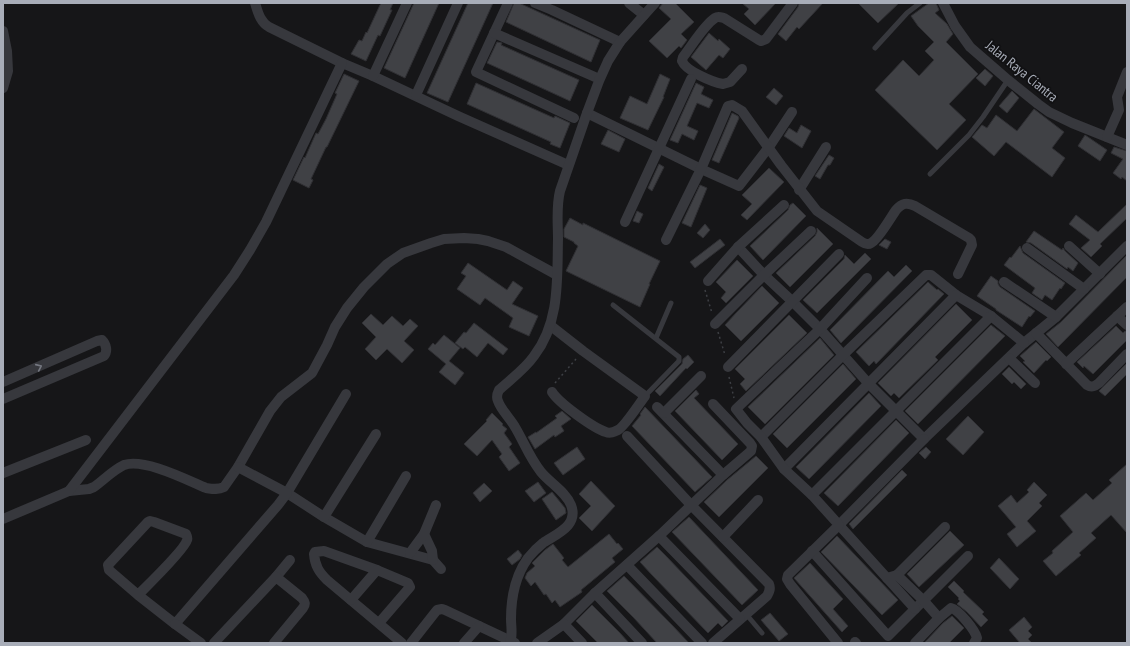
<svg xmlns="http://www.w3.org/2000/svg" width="1130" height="646" font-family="'PT Sans Narrow',sans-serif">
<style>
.building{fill:#404145;stroke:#303034}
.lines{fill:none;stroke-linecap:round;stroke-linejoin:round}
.path{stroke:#3d3f44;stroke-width:1.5;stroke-dasharray:2 3;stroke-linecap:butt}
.service{stroke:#37383d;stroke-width:5}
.minor{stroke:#37383d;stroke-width:10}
.oneway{stroke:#757881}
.labels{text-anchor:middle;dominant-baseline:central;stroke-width:3.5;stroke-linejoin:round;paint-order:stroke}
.street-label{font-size:14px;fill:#a8adb8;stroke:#111113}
</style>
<rect width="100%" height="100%" fill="#161618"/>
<g class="building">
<path d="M382 3H393L390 10H392L380 36 378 35 366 61 351 54 359 40 362 41 366 32 367 33 380 5Z"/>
<path d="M414 3H439L405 78 384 68Z"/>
<path d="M468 3H493L448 102 427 93Z"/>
<path d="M514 3H519L600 40 591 62 506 22Z"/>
<path d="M663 3H675L694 22 681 34 687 40 681 48 679 46 667 58 649 41 671 19 659 8Z"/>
<path d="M742 3H776L755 25 744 14 749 9Z"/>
<path d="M799 3H823L799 29 797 27 786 41 778 34 798 7Z"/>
<path d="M858 3H899L878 23Z"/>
<path d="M929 3H936L939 10 935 13 947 24 953 34 946 42 978 74 949 104 966 120 937 150 875 90 903 60 919 76 934 60 925 51 934 42 918 26 911 16Z"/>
<path d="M709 33 718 41 719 39 730 49 723 58 719 55 706 70 691 57Z"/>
<path d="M497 42 502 43 501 45 579 80 570 101 487 63Z"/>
<path d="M985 69 993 76 985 86 976 78Z"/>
<path d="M344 74 359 81 327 147H326L311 179 313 180 309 188 293 180 304 157 305 158 316 133 318 134 326 119 337 94 335 93Z"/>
<path d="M660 74 670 79 663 97H664L648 130 620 118 630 96 647 104Z"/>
<path d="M476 83 554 118 555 116 570 123 560 148 550 144 551 142 467 104Z"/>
<path d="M696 83 704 87 701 94 713 100 709 108 697 103 687 126 698 131 694 140 682 134 678 143 670 140Z"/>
<path d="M774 88 783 96 776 105 766 97Z"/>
<path d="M1012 91 1019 98 1007 113 999 106Z"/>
<path d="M1034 109 1064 132 1052 148 1065 158 1052 177 1006 142 994 156 972 137 982 125 987 128 996 115 1017 131Z"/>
<path d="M732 113 738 116 739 118 719 163 712 160Z"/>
<path d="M801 125 811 131 802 148 784 136 789 128 797 133Z"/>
<path d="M608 130 625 139 619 152 601 144Z"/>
<path d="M1085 135 1107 150 1100 161 1078 146Z"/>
<path d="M1114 147 1127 151V181L1122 177 1121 179 1113 173 1123 159 1111 153Z"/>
<path d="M829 155 834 158 830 165H828L820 179 815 176Z"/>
<path d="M659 164 664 167 652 191 648 188Z"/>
<path d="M769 168 784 182 747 220 741 215 752 204 742 195Z"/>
<path d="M700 185 707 188 691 227 682 223Z"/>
<path d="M793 203 806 216 763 260 750 246 788 210 790 205Z"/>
<path d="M1127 204V218L1100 244 1102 246 1091 257 1081 248 1090 240 1069 224 1076 215 1098 232Z"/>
<path d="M637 211 643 214 639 223 633 221Z"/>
<path d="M570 218 583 225V223L660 261 649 284H650L640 307 566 271 578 246 574 243V242L564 237V229Z"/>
<path d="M705 224 710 230 703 238 697 233Z"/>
<path d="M817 228 833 244 790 287 776 273 815 236 817 232Z"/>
<path d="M1034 231 1062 250 1063 248 1065 251 1078 263 1073 271 1068 267 1067 269 1031 243 1026 242Z"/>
<path d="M720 239 725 245 695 268 690 262Z"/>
<path d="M885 239 891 242 887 249 879 245Z"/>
<path d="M1020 246 1023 253 1065 283 1061 289 1060 288 1052 300 1045 295 1042 300 1032 293 1035 288 1004 265 1010 257 1011 258Z"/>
<path d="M865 253 871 259 817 313 803 300 844 259 845 255 854 264Z"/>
<path d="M1127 255V277L1058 347 1046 334 1061 322Z"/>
<path d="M737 260 753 276 726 303 721 298 726 292 716 282Z"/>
<path d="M468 263 507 290 513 281 523 288 512 304 538 316 529 336 509 327 513 318 485 298 480 305 457 289 466 276 461 273Z"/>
<path d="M906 265 912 271 841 343 830 330 888 271 894 277Z"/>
<path d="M991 276 998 281V284L1000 287 1035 311 1030 317 1029 316 1022 327 996 310V309L977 296Z"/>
<path d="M928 282 937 290 938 289 944 294 876 364 874 361 869 366 856 352Z"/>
<path d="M762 286 779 303 741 341 725 325 736 313Z"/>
<path d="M956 304 972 320 935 357 938 360 899 398 894 393 891 396 878 383Z"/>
<path d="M371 314 383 325 392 316 403 326 410 319 418 326 404 341 414 350 402 363 387 349 376 360 365 349 376 337 362 323Z"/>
<path d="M789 315 807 333 746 391 740 384 745 379 735 369Z"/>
<path d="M474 323 508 349 503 355 488 343 477 357 465 347 463 349 455 343 464 332 466 333Z"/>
<path d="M991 325 1005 336 918 424 905 411Z"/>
<path d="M1116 326 1123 333 1125 331H1127V340L1093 374 1084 366 1083 368 1077 362Z"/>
<path d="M444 335 460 348 449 361 464 373 455 385 439 372 446 364 428 349 433 343 435 345Z"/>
<path d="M820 338 834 355 765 424 748 407Z"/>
<path d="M1036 342 1051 357 1047 361 1046 360 1034 373 1023 362 1025 361 1020 356Z"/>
<path d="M688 355 694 362 687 369 686 368 660 396 655 391 682 364 683 359Z"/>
<path d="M1127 363V374L1105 396 1099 391Z"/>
<path d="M843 364 856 379 787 448 773 434Z"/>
<path d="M1009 367 1026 384 1021 389 1014 382 1012 384 1002 374Z"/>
<path d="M696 390 699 394 694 398 738 444 722 460 675 411Z"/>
<path d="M869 393 881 406 809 479 796 467Z"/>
<path d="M645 407 712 477 695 492 632 426 641 415 640 414Z"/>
<path d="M562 411 571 419 561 426 564 431 555 437 554 435 535 449 528 437 536 432V433L557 418 555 416Z"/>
<path d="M492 413 503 424 502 425 507 429 504 433 512 444 509 447 520 463 509 471 499 457 502 454 492 440 477 456 464 444 487 421 486 420Z"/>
<path d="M968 416 984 432 963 455 946 439Z"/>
<path d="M896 420 909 433 838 506 824 493Z"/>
<path d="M577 447 585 459 563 475 554 463Z"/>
<path d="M926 447 931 452 925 459 919 453Z"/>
<path d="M756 456 768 468 719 517 704 502 727 480Z"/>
<path d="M1127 464V533L1111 515 1091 533 1096 538 1079 553 1081 555 1056 576 1043 561 1053 553 1052 551 1073 532 1060 516 1086 493 1093 500 1112 483 1109 480Z"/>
<path d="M902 470 907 475 853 529 849 524Z"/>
<path d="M591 481 615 506 592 531 579 518 591 506 579 494Z"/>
<path d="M538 482 546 493 534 502 525 491Z"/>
<path d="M1034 482 1047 495 1039 503 1042 506 1027 521 1036 531 1017 547 1007 534 1016 527 998 506 1011 495 1017 503 1029 492 1027 490Z"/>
<path d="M484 483 492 491 480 502 473 493Z"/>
<path d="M552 492 565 508 566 513 556 520 542 499Z"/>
<path d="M689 517 758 590 742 605 672 532Z"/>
<path d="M950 531 964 545 919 587 907 574Z"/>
<path d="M609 534 617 544 618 543 623 549 612 558 615 562 581 590 582 592 560 607 555 600 552 603 546 594 544 595 535 582 531 586 525 578 527 573 535 566 532 563 545 550 553 544 564 558 562 560 568 567Z"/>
<path d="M837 536 898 600 882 615 821 552Z"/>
<path d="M657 547 666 556 728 621 722 627 718 623 708 633 652 575 640 562Z"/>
<path d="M518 550 522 555 520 559 512 565 507 559Z"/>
<path d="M999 558 1019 579 1010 589 990 568Z"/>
<path d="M810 563 843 599 833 609 848 626 842 632 794 578Z"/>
<path d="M624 576 672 625 689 643H657L633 617 607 591Z"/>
<path d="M954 581 964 591 963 592 984 612 982 614 988 620 981 627 967 612 957 604 960 601 958 599 959 598 948 587Z"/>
<path d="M592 605 620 633 629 643H598L576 621Z"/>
<path d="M770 613 788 634 779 641 761 620Z"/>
<path d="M952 616 964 628 949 643H924L943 623Z"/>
<path d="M1024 617 1032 627 1028 631 1032 635 1028 639 1032 643H1020L1009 630Z"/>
</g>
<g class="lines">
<g class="path">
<path d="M705 290 712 313"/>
<path d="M718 332 725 355"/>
<path d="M729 377 734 398"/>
<path d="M555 383 576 359"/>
</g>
<g class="service">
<path d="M875 48 907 13 920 3"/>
<path d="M930 174 969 135 983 117 1008 80"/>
<path d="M613 305 679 357V361L645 396"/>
<path d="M656 338 671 303"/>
<path d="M746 614 762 633"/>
</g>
<g class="minor">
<path d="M255 3C258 12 260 22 269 27L342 63 373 76 458 116 566 164"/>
<path d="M508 3 476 72 574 118"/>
<path d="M535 3 552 10 620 42"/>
<path d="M629 3 644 15"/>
<path d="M943 3 955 26 970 47 1008 80 1038 104 1049 112 1072 123 1127 145"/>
<path d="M3 31 7 51 8 71 3 88"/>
<path d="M494 33 595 77"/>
<path d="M742 69 730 82 723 84C712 82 686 71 682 61L683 57C691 47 704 25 715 18 718 16 720 17 724 18L759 40 761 41 766 39 793 3"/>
<path d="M373 76 407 3"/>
<path d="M416 95 458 3"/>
<path d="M587 113 701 169 739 186 769 147 792 112"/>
<path d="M1107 137 1119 110 1117 97 1127 72"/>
<path d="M799 190 826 147"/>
<path d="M625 222 691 79"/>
<path d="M666 240 701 169 728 106 732 105 742 111 781 165 817 211 862 242C865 244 868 245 871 243 878 240 891 217 896 210 902 203 907 202 915 206L969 238 971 240 972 245 958 274"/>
<path d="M1069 246 1100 274"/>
<path d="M738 247 764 275 793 302 820 329 868 383 924 439 1024 343 1056 317 1127 246"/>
<path d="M1027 248 1084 289"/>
<path d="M708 281 738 247 784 205"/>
<path d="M1004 282 1056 317"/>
<path d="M1117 316 1127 325"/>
<path d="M715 324 764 275 811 231"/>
<path d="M551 326 583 351 645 396C640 403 624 427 618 430 614 432 610 434 606 432 593 428 559 403 552 392"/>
<path d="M1036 333 1087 385C1092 388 1095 386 1099 383L1127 354"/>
<path d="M1009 358 1035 383"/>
<path d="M1066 364 1127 307"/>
<path d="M728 367 839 254"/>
<path d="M3 382 97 341 102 340C106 344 108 351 104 356L3 399"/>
<path d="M346 394 287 493 324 517 367 542 433 560 441 569"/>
<path d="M657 407 723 475"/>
<path d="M664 413 701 376"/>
<path d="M627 436 691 505 769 584C771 589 769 592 767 596L713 643"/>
<path d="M761 437 843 355 926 275H931L956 295 991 316 1024 343"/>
<path d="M784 469 956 295"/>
<path d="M3 473 86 440"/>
<path d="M69 491 89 489 94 487C104 480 113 470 124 465 144 458 187 480 206 488 213 489 218 490 224 487L238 467 270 411 281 397 312 373 327 345 335 327 347 308 364 287 387 264 403 253 431 243 444 239 464 238 478 239 488 241 506 247 557 275"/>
<path d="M812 495 991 316"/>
<path d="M324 517 376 434"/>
<path d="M3 519 69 491 234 275 250 250 266 222 342 63"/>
<path d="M424 534 432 551 433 560"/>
<path d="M659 536 740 619"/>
<path d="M723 537 758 500"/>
<path d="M367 542 406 476"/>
<path d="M812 551 888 636 968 556"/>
<path d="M410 553 424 534 436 505"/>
<path d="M627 565 702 643"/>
<path d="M377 570 324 551 315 552 314 554C315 566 319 572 327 580L402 643"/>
<path d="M897 575 945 527"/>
<path d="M276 577 290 560"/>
<path d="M887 578 897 575 924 601 939 618"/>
<path d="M595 593 642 643"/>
<path d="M138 595 109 570 108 565 148 522 150 521 154 522 186 534C187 536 188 538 187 540 185 549 147 586 138 595L175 624 278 505 287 493 238 467"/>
<path d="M351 600 377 570 408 583 410 587 379 623"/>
<path d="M915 609 839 525 924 439"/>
<path d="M175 624 201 643"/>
<path d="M564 624 595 593 659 536 723 475 751 451 752 446 750 443 713 404"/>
<path d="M855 642 856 643"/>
<path d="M214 643 276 577 302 598C305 602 306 604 303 608L274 643"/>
<path d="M411 643 437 610 442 609 445 610 515 643"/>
<path d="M464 643 479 626"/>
<path d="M510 643C513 635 511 627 511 619 511 598 515 576 528 558 532 553 538 547 543 543 556 534 579 526 571 505 566 492 550 483 541 472 529 457 524 442 515 427 510 418 501 410 498 401 496 397 497 394 499 390 511 379 525 369 534 356 560 322 557 280 558 239 558 223 556 207 560 191L587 113 599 81 608 61 620 42 655 3"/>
<path d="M537 643 564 624 582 643"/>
<path d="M838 643 790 584 787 579 788 575 839 525 812 495 784 469 761 437 747 423 736 409 820 329 867 278"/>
<path d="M915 643 939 618 951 608C959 610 975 630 977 638L974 643"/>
</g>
</g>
<defs><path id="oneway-chevron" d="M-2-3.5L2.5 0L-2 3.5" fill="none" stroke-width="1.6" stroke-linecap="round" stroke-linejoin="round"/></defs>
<use class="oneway" href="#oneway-chevron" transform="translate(39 367) rotate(-24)"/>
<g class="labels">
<g class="street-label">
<text transform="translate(1022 71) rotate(39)">Jalan Raya Ciantra</text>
</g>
</g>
<rect width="1130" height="646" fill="none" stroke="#a8adb8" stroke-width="8"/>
</svg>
